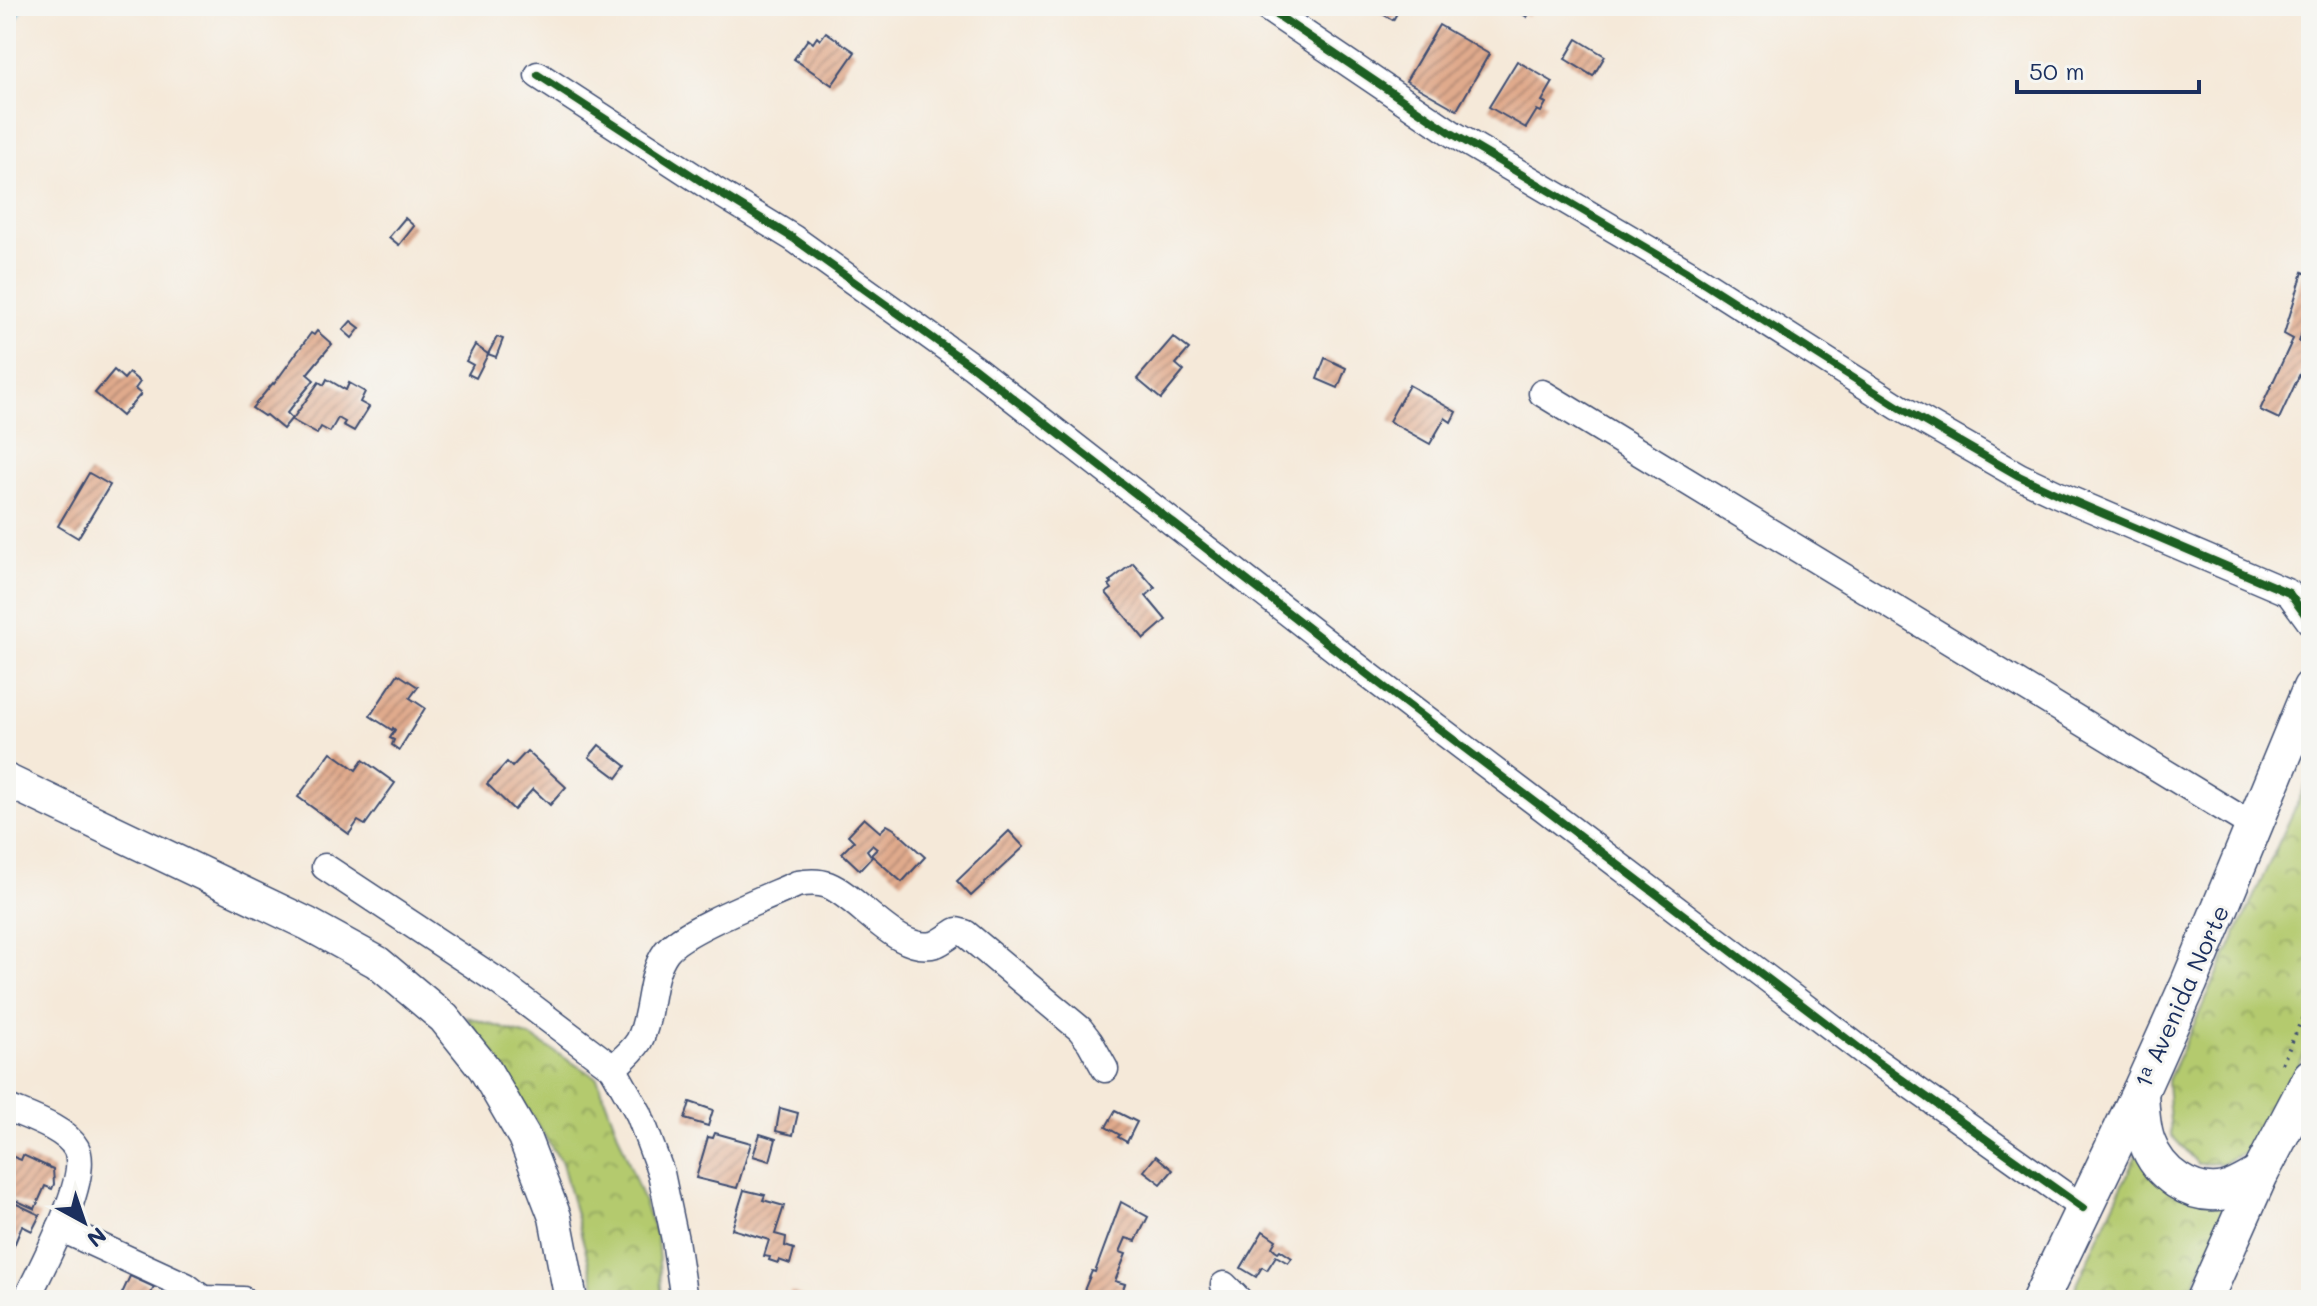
<svg xmlns="http://www.w3.org/2000/svg" width="2317" height="1306" font-family="Mali,sans-serif">
<style>
.park{fill:url(#park-crowns);stroke:#687c66;stroke-width:2}
.lines{fill:none;stroke-linecap:round;stroke-linejoin:round}
.stream{stroke:#65bce2;stroke-width:7}
.building{fill:url(#building-hatch)}
.minor-casing{stroke:#3c4b70;stroke-width:29}
.tertiary-casing{stroke:#3c4b70;stroke-width:35}
.secondary-casing{stroke:#3c4b70;stroke-width:39}
.path{stroke:#3c4b70;stroke-width:4;stroke-dasharray:2 6;stroke-linecap:butt}
.minor{stroke:#fff;stroke-width:26}
.tertiary{stroke:#fff;stroke-width:32}
.secondary{stroke:#fff;stroke-width:36}
.cycleway-casing{stroke:#f6f6f2;stroke-width:13}
.cycleway{stroke:#1b5e20;stroke-width:8}
.labels{text-anchor:middle;dominant-baseline:central;stroke-width:6;stroke-linejoin:round;paint-order:stroke}
.street-label{font-size:24px;fill:#1b2f5e;stroke:#f6f6f2}
</style>
<defs>
<pattern id="park-crowns" width="20" height="18" patternUnits="userSpaceOnUse" patternTransform="scale(2)"><rect width="20" height="18" fill="#b4ca6e"/><path d="M2 6a3 3 0 1 1 6 0M12 15a3 3 0 1 1 6 0" fill="none" stroke="#92a45e"/></pattern>
<pattern id="building-hatch" width="6" height="6" patternUnits="userSpaceOnUse" patternTransform="scale(2)"><rect width="6" height="6" fill="#e0aa8c"/><path d="M-1 1l2-2M0 6l6-6M5 7l2-2" fill="none" stroke="#b58b76"/></pattern>
</defs>
<rect width="100%" height="100%" fill="#f6f6f2"/>
<filter id="ink" filterUnits="userSpaceOnUse"><feTurbulence type="fractalNoise" baseFrequency=".0125" numOctaves="2"/><feDisplacementMap in="SourceGraphic" scale="16" xChannelSelector="R" yChannelSelector="G"/><feConvolveMatrix kernelMatrix="1 2 1 2 8 2 1 2 1" color-interpolation-filters="sRGB"/></filter>
<filter id="wash" filterUnits="userSpaceOnUse"><feTurbulence type="fractalNoise" baseFrequency=".006" numOctaves="4" result="noise"/><feDisplacementMap in="SourceGraphic" scale="32" xChannelSelector="R" yChannelSelector="G"/><feGaussianBlur stdDeviation="1.8" result="paint"/><feColorMatrix in="noise" values="0 0 0 0 0 0 0 0 0 0 0 0 0 0 0 0 0 1.4 0 .05"/><feComposite in="paint" operator="in"/></filter>
<g filter="url(#wash)">
<rect width="100%" height="100%" fill="#f5e9d9"/>
<g class="park">
<path d="M2311 774V1040L2263 1144 2222 1163 2198 1164 2171 1135 2167 1082Z"/>
<path d="M467 1017 531 1037 597 1078 657 1237 662 1300H599L562 1163Z"/>
<path d="M2143 1140 2228 1209 2187 1300H2070Z"/>
</g>
<g class="lines">
<path class="stream" d="M6 34 21 6"/>
</g>
<g id="blocks">
<g class="building">
<path d="M1378 6H1401L1393 20 1376 10Z"/>
<path d="M1511 6H1534L1527 17Z"/>
<path d="M1439 25 1489 54 1457 110 1406 81Z"/>
<path d="M826 32 855 52 832 85 794 59 808 39 813 43 817 37 820 40Z"/>
<path d="M1577 39 1605 56 1593 76 1565 59Z"/>
<path d="M1517 61 1553 82 1542 101 1546 103 1541 112 1537 110 1526 128 1489 107Z"/>
<path d="M405 218 414 226 399 245 389 237Z"/>
<path d="M2303 272 2311 276V304L2299 342 2311 348V350L2279 419 2260 410 2293 339 2284 334Z"/>
<path d="M351 321 360 328 352 338 343 330Z"/>
<path d="M317 331 332 344 307 374 314 380 287 413 292 418 283 429 266 415 264 416 252 408 273 383 274 384 311 333 314 335Z"/>
<path d="M497 337 503 339 496 357 488 354 476 378 468 374 473 365 466 361 475 345 488 354Z"/>
<path d="M1173 337 1189 349 1176 364 1184 371 1161 399 1137 379Z"/>
<path d="M1325 358 1346 368 1338 388 1317 379Z"/>
<path d="M114 370 124 379 129 373 140 382 135 389 141 394 122 416 95 393Z"/>
<path d="M327 379 346 390 349 383 365 392 360 402 369 407 354 431 343 425 345 422 338 418 330 432 321 427 317 434 292 420 319 382 324 385Z"/>
<path d="M1409 385 1456 412 1451 422 1445 418 1430 444 1389 421Z"/>
<path d="M89 473 110 485 78 538 58 526Z"/>
<path d="M1133 563 1155 588 1146 596 1166 620 1144 639 1106 593 1112 589 1109 585 1112 583 1110 581Z"/>
<path d="M398 674 418 687 410 698 425 708 399 750 392 745 394 740 390 738 395 730 393 728 392 730 370 716Z"/>
<path d="M599 745 626 766 617 778 589 757Z"/>
<path d="M527 751 566 787 550 805 533 789 514 810 487 784 507 762 512 767Z"/>
<path d="M331 752 356 770 363 760 395 783 365 825 358 821 349 834 298 797Z"/>
<path d="M864 818 880 832 887 825 894 829 925 857 902 882 871 855 877 849 872 845 867 850 872 857 860 870 842 853 854 841 848 835Z"/>
<path d="M1009 831 1024 847 971 896 957 881Z"/>
<path d="M690 1102 713 1110 708 1126 685 1119Z"/>
<path d="M780 1108 798 1113 793 1135 776 1131Z"/>
<path d="M1115 1111 1137 1122 1127 1142 1118 1137 1120 1135 1106 1127Z"/>
<path d="M715 1133 751 1143 737 1188 696 1178 708 1137 713 1138Z"/>
<path d="M760 1134 776 1139 770 1161 753 1156Z"/>
<path d="M6 1154 21 1160 23 1155 53 1169 54 1184 52 1189 45 1186 35 1209 6 1196Z"/>
<path d="M1156 1156 1173 1170 1161 1184 1144 1171Z"/>
<path d="M744 1190 765 1195 763 1200 784 1206 775 1234 786 1237 785 1246 794 1249 790 1264 779 1260 778 1263 769 1260 770 1257 764 1256 769 1240 732 1229Z"/>
<path d="M6 1199 40 1215 32 1231 22 1226 6 1265Z"/>
<path d="M1121 1202 1148 1217 1136 1241 1126 1238 1120 1252 1126 1254 1115 1281 1125 1284 1119 1300 1097 1298 1096 1300H1080L1092 1271 1095 1272Z"/>
<path d="M1263 1231 1276 1240 1272 1247 1275 1250 1278 1252 1280 1250 1292 1258 1288 1263 1276 1256 1267 1270 1262 1267 1256 1277 1241 1268Z"/>
<path d="M130 1276 154 1287 148 1300H119Z"/>
<path d="M791 1291 811 1300H786Z"/>
</g>
</g>
</g>
<g filter="url(#ink)">
<use href="#blocks" fill-opacity="0" stroke="#3c4b70" stroke-width="2"/>
<g class="lines">
<defs>
<g id="minor">
<path d="M1264 6 1453 134 1687 272 1899 407 2019 476 2057 494 2289 593 2311 623"/>
<path d="M538 75 713 189 793 238 973 367 1367 674 1876 1061 2083 1208"/>
<path d="M1542 393 2253 826"/>
<path d="M325 867 499 982 613 1068 639 1114 661 1173 675 1240 684 1300"/>
<path d="M613 1068C622 1060 633 1051 639 1041 653 1014 648 977 666 952 682 930 768 897 797 884 808 882 818 881 828 885 860 898 899 956 936 944 943 941 950 935 957 931L965 933 1080 1029 1090 1042 1105 1069"/>
<path d="M6 1107C26 1116 65 1128 76 1148 92 1177 40 1270 26 1300"/>
<path d="M60 1228 186 1286 204 1300"/>
<path d="M1224 1285 1239 1300"/>
<path d="M203 1299 243 1300"/>
</g>
<path id="tertiary" d="M6 780 308 924 377 962 444 1018 484 1068 524 1137 555 1217 571 1300"/>
<g id="secondary">
<path d="M2140 1092C2141 1108 2141 1126 2147 1142 2158 1173 2191 1198 2225 1191 2237 1188 2249 1180 2260 1174"/>
<path d="M2040 1300 2140 1092 2189 983 2311 688"/>
<path d="M2204 1300 2260 1174 2311 1077"/>
</g>
</defs>
<use href="#minor" class="minor-casing"/>
<use href="#tertiary" class="tertiary-casing"/>
<use href="#secondary" class="secondary-casing"/>
<path class="path" d="M2282 1064 2311 999"/>
<use href="#minor" class="minor"/>
<use href="#tertiary" class="tertiary"/>
<use href="#secondary" class="secondary"/>
<defs>
<g id="cycleway">
<path d="M1264 6 1453 134 1687 272 1899 407 2019 476 2057 494 2289 593 2311 623"/>
<path d="M538 75 713 189 793 238 973 367 1367 674 1876 1061 2083 1208"/>
</g>
</defs>
<use href="#cycleway" class="cycleway-casing"/>
<use href="#cycleway" class="cycleway"/>
</g>
</g>
<g class="labels">
<g class="street-label">
<text transform="translate(2181 996) rotate(-66)">1ᵃ Avenida Norte</text>
</g>
</g>
<rect width="2317" height="1306" fill="none" stroke="#f6f6f2" stroke-width="32"/>
<g transform="translate(84 1222) rotate(140)" stroke="#f6f6f2" stroke-width="6" paint-order="stroke">
<path d="M0-6L14 30L0 20L-14 30Z" fill="#1b2f5e"/>
<text y="-12" font-size="22" font-weight="bold" text-anchor="middle" fill="#1b2f5e">N</text>
</g>
<path d="M2017 80v12h182v-12" fill="none" stroke="#1b2f5e" stroke-width="4"/>
<text x="2029" y="80" font-size="24" fill="#1b2f5e" stroke="#f6f6f2" stroke-width="6" paint-order="stroke">50 m</text>
</svg>
